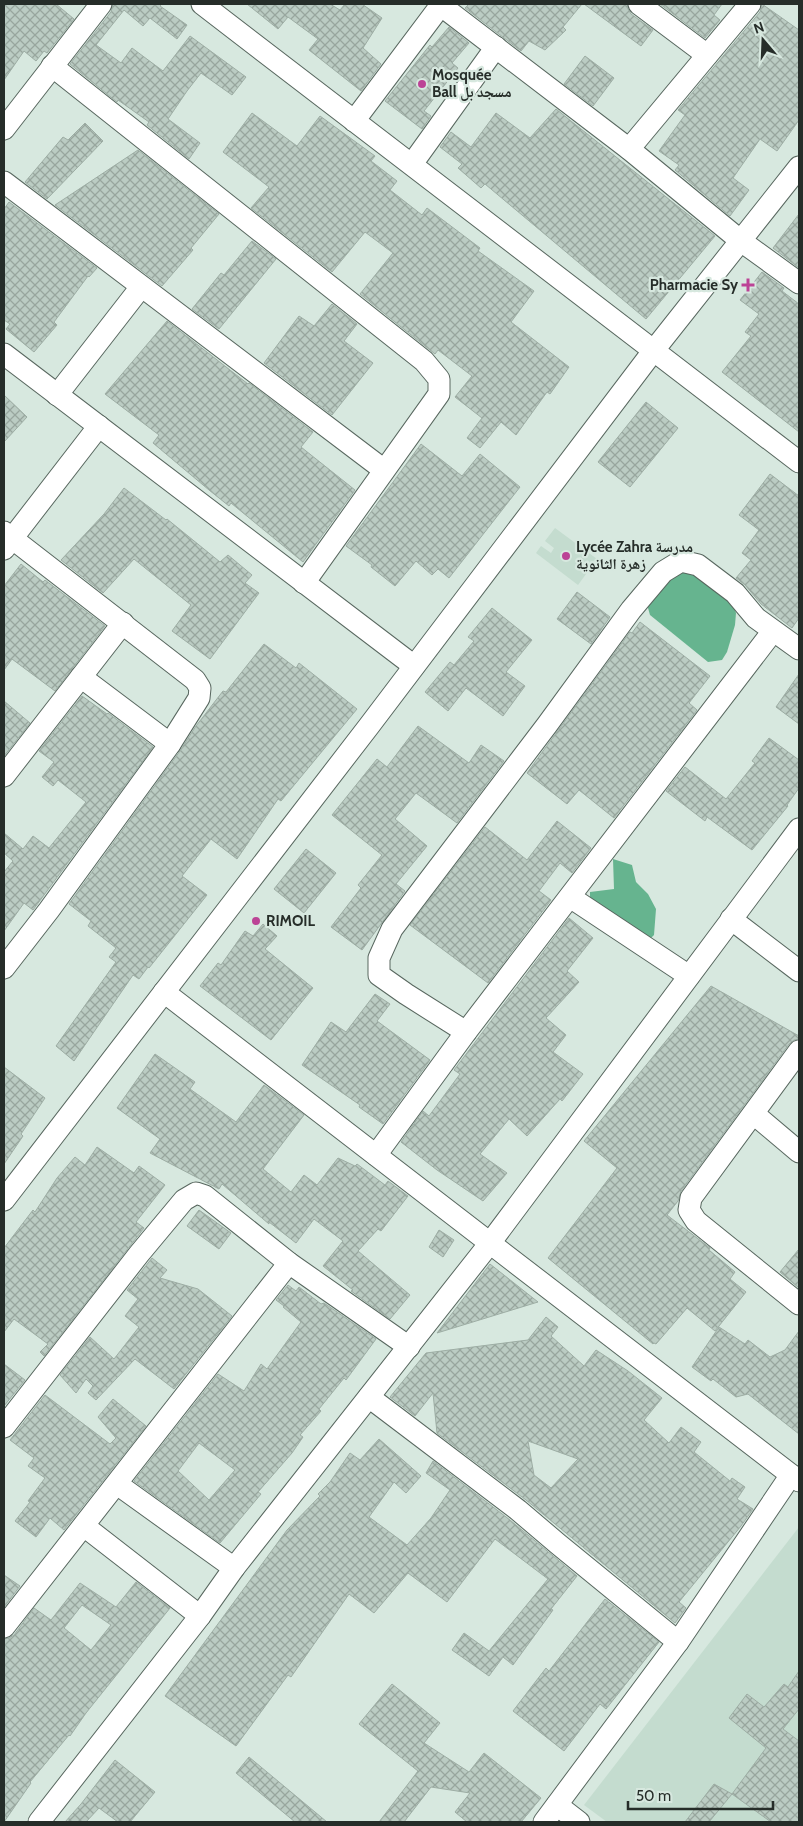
<svg xmlns="http://www.w3.org/2000/svg" width="803" height="1826" font-family="Cabin,'Noto Naskh Arabic',sans-serif">
<style>
.built{fill:#c4dccf}
.water{fill:#66b48f}
.building{fill:url(#building-cross-hatch);stroke:#9dada4;fill-rule:evenodd}
.lines{fill:none;stroke-linecap:round;stroke-linejoin:round}
.minor-casing{stroke:#58675f;stroke-width:23}
.minor{stroke:#fff;stroke-width:21}
.poi-dot{fill:#bc4396;stroke:#d7e8df;stroke-width:2}
.labels{text-anchor:middle;dominant-baseline:central;stroke-width:4.5;stroke-linejoin:round;paint-order:stroke}
.poi-label{font-size:15px;font-weight:bold;fill:#262d29;stroke:#d7e8df;text-anchor:start}
</style>
<defs>
<pattern id="building-cross-hatch" width="8" height="8" patternUnits="userSpaceOnUse" patternTransform="scale(1.25)"><rect width="8" height="8" fill="#bbccc3"/><path d="M0 0l8 8M0 8l8-8" fill="none" stroke="#98a69e"/></pattern>
</defs>
<rect width="100%" height="100%" fill="#d7e8df"/>
<g class="built">
<path d="M555 528 597 559 578 585 536 553 541 546 551 553 554 548 545 541Z"/>
<path d="M799 1527V1822H607L584 1805Z"/>
</g>
<g class="water">
<path d="M681 570 714 579 731 600 736 613 735 625 727 652 722 660 708 662 650 615 644 594Z"/>
<path d="M613 859 632 865 636 882 648 894 656 909 654 935 650 939 590 903V892L614 889Z"/>
</g>
<g class="building">
<path d="M4 4H56L74 19 47 53 44 51 36 61 24 51 4 80Z"/>
<path d="M113 4H162L160 6 187 25 177 39 150 18 143 26 124 10 96 45 121 63 132 48 163 71 190 36 246 77 232 95 201 73 187 91 168 119 200 143 189 159 147 125 149 122 118 100 117 102 70 64 111 12Z"/>
<path d="M247 4H330L340 10 345 4H362L382 18 363 48 381 64 361 91 309 50 318 39 288 17 278 29Z"/>
<path d="M469 4H582L563 27 566 30 545 50 529 41 521 51 465 8Z"/>
<path d="M584 4H627L628 9 631 14 653 30 641 46Z"/>
<path d="M660 4H722L714 15 720 20 705 38Z"/>
<path d="M762 4 799 30V120L777 151 760 139 733 178 749 190 730 216 675 170 679 165 659 151 685 115 678 110 760 12Z"/>
<path d="M449 27 469 43 452 63 458 68 424 111 431 116 422 129 385 101 430 45 432 47Z"/>
<path d="M585 56 614 78 593 106 564 84Z"/>
<path d="M556 109 715 236 646 319 485 184 481 188 458 168 462 164 440 147 451 132 471 147 496 113 530 138Z"/>
<path d="M252 113 297 146 320 116 375 156 371 161 397 181 390 190 422 215 427 208 480 248 478 251 534 291 511 322 569 367 550 394 547 392 516 435 501 422 480 448 467 438 482 418 455 397 472 376 438 350 435 354 360 294 393 253 365 232 332 272 251 208 269 187 223 152Z"/>
<path d="M85 123 103 141 47 199 25 182 63 137 68 140Z"/>
<path d="M138 150 219 214 191 248 193 250 162 286 55 205Z"/>
<path d="M9 202 97 268 89 277 88 276 54 322 57 325 34 352 6 329 10 324 4 320V209Z"/>
<path d="M799 214V268L773 248Z"/>
<path d="M252 241 276 259 219 329 192 309 221 273 224 275Z"/>
<path d="M762 272 784 288 782 291 799 304V432L722 372 751 336 745 332 759 314 740 300Z"/>
<path d="M332 304 357 324 344 341 373 363 332 415 264 363 299 316 314 326Z"/>
<path d="M167 321 248 384 249 383 313 432 301 447 355 490 303 562 231 503 229 506 209 490 153 443 159 435 105 394Z"/>
<path d="M4 395 27 417 4 442Z"/>
<path d="M646 402 678 428 630 487 598 462Z"/>
<path d="M421 444 462 476 480 454 520 487 449 578 438 569 432 575 416 561 395 586 371 567 372 565 346 546Z"/>
<path d="M770 474 799 496V618L792 628 761 604 745 585 736 578 751 560 742 553 759 530 739 515Z"/>
<path d="M124 488 166 520 167 519 220 562 228 555 252 575 245 583 259 593 210 659 172 631 191 605 134 559 103 593 61 560 104 514Z"/>
<path d="M21 564 43 582 45 580 105 626 55 691 12 659 4 670V586Z"/>
<path d="M577 592 610 617 591 644 557 619Z"/>
<path d="M492 608 532 640 506 672 525 686 503 716 466 688 448 711 425 692 450 662 454 665 474 641 468 637Z"/>
<path d="M640 622 710 676 689 703 697 710 614 818 579 790 567 804 527 773 630 632 632 633Z"/>
<path d="M264 644 296 668 299 663 357 709 281 801 278 799 237 859 211 839 182 876 207 895 149 968 148 967 139 979 133 975 74 1061 56 1046 116 962 109 957 116 948 88 926 91 921 69 904 180 751 196 726 223 691 226 692Z"/>
<path d="M799 674V724L776 707Z"/>
<path d="M82 696 107 714 108 713 153 747 33 910 24 903 4 931V872L13 861 4 853V833L23 849 33 836 49 848 86 802 58 780 53 786 42 777 54 762 39 751Z"/>
<path d="M4 701 30 723 4 756Z"/>
<path d="M418 726 469 763 481 745 504 761 457 823 416 793 395 819 427 846 396 884 405 891 362 950 331 927 361 888 358 885 382 855 332 815 377 759 387 767Z"/>
<path d="M769 738 799 760V788L787 805 788 806 752 850 707 817 705 821 666 791 685 767 726 799 755 763 752 761Z"/>
<path d="M557 821 591 848 572 873 560 863 539 891 551 900 488 983 410 925 485 827 527 860Z"/>
<path d="M306 849 336 873 304 913 274 889Z"/>
<path d="M569 918 593 938 567 971 579 982 546 1018 566 1035 553 1052 583 1074 562 1101 560 1099 527 1136 509 1119 480 1154 507 1173 483 1201 437 1170 401 1142 423 1111 429 1116 460 1074 454 1070Z"/>
<path d="M263 924 277 936 265 949 313 988 271 1040 200 986 218 963 221 965 245 931 253 936Z"/>
<path d="M711 986 799 1036V1039L794 1040 789 1044 681 1191 678 1201 667 1215 710 1248 709 1250 735 1272 730 1279 746 1292 715 1331 687 1308 656 1344 654 1343 653 1344 548 1258 617 1168 584 1141Z"/>
<path d="M375 994 390 1004 377 1021 430 1060 383 1124 359 1107 360 1105 302 1065 331 1022 346 1032Z"/>
<path d="M155 1054 195 1082 190 1089 236 1122 264 1085 304 1115 263 1169 291 1192 304 1175 317 1185 338 1158 355 1166 357 1164 385 1185 388 1181 408 1196 381 1231 378 1229 358 1251 410 1295 390 1319 351 1291 353 1290 323 1266 343 1241 314 1219 296 1243 269 1222V1224L222 1184 219 1189 150 1153 160 1139 117 1108Z"/>
<path d="M4 1067 45 1098 21 1134 23 1136 4 1164Z"/>
<path d="M97 1147 134 1173 139 1166 165 1185 136 1222 144 1228 44 1356 40 1352 48 1344 14 1319 4 1332V1248L33 1210 35 1212 57 1178 75 1157 85 1165Z"/>
<path d="M199 1210 231 1233 219 1249 187 1226Z"/>
<path d="M439 1230 454 1240 443 1257 429 1247Z"/>
<path d="M799 1249V1288L780 1272Z"/>
<path d="M152 1258 167 1270 160 1278 198 1289 232 1316 174 1389 135 1359 96 1400 88 1393 93 1386 86 1379 76 1393 60 1375 90 1337 114 1359 139 1327 125 1316 138 1299 127 1290Z"/>
<path d="M490 1264 538 1302 437 1333Z"/>
<path d="M288 1285 296 1291 299 1287 321 1304 324 1303 376 1339 346 1380 344 1378 319 1409 321 1411 300 1435 303 1437 292 1453 258 1492 261 1494 220 1543 134 1481 218 1374 244 1391 261 1364 267 1369 301 1322 283 1307 284 1306 276 1300ZM199 1443 235 1470 209 1500 178 1471Z"/>
<path d="M546 1317 558 1327 551 1336 584 1366 596 1350 628 1371 662 1398 644 1420 669 1443 681 1427 701 1442 694 1452 730 1481 732 1478 745 1487 737 1499 753 1509 741 1526 679 1602 686 1608 675 1623 526 1500 437 1433 433 1393 415 1416 390 1397 426 1353 528 1340ZM528 1441 578 1459 551 1488 534 1475Z"/>
<path d="M719 1327 745 1344 748 1340 770 1357 785 1350 799 1331V1434L748 1394 736 1397 713 1379 711 1381 692 1367Z"/>
<path d="M4 1364 25 1380 4 1406Z"/>
<path d="M45 1395 110 1444 116 1438 98 1417 113 1399 146 1426 64 1530 50 1518 36 1537 15 1521 30 1502 28 1501 45 1478 28 1466 34 1458 10 1440Z"/>
<path d="M379 1439 421 1476 406 1493 394 1482 369 1517 407 1545 431 1518 450 1490 426 1473 433 1461 510 1520 577 1576 551 1609 553 1610 513 1665 503 1657 489 1676 452 1650 464 1633 489 1651 548 1579 495 1539 447 1602 408 1573 374 1613 349 1594 291 1677 288 1675 236 1746 165 1696 287 1530 320 1496 318 1494 330 1482 350 1453 360 1460Z"/>
<path d="M4 1575 20 1586 4 1607Z"/>
<path d="M136 1582 170 1608 86 1713 70 1736 69 1735 30 1782 31 1783 4 1822V1639L9 1638 14 1635 34 1608 51 1620 80 1583 116 1607ZM82 1605 111 1625 91 1650 64 1628Z"/>
<path d="M605 1599 659 1642 606 1709 600 1704 564 1751 513 1711 546 1668 549 1671Z"/>
<path d="M799 1671V1709L783 1729 799 1741V1822H771L732 1794 766 1748 729 1718 747 1694 764 1707 784 1684 788 1687Z"/>
<path d="M392 1684 440 1723 424 1743 469 1772 484 1753 541 1798 521 1822H467L455 1812 470 1793 431 1787 404 1822H379L418 1771 359 1724Z"/>
<path d="M249 1757 327 1822H295L236 1773Z"/>
<path d="M115 1760 155 1792 130 1822H118L99 1808 86 1822H65L81 1804Z"/>
<path d="M714 1784 732 1794 709 1822H685Z"/>
</g>
<g class="lines">
<defs>
<g id="minor">
<path d="M202 4 799 462"/>
<path d="M439 4 629 149 741 241 799 283"/>
<path d="M639 4 707 55"/>
<path d="M52 66 424 361 439 379V394L304 583"/>
<path d="M354 121 441 5"/>
<path d="M4 129 101 4"/>
<path d="M629 149 750 4"/>
<path d="M412 164 496 47"/>
<path d="M4 182 384 470"/>
<path d="M4 354 414 666"/>
<path d="M57 395 141 287"/>
<path d="M4 532 195 680 200 688 199 698 170 744 49 910 4 968"/>
<path d="M4 549 99 426"/>
<path d="M81 677 170 744"/>
<path d="M4 776 123 623"/>
<path d="M570 897 689 976"/>
<path d="M731 919 799 971"/>
<path d="M164 992 799 1481"/>
<path d="M466 1032 406 994 379 975V958L392 929 547 725 631 610 663 572 681 561 698 565 735 593 756 618 799 649"/>
<path d="M799 1051 691 1198 689 1210 696 1221 799 1304"/>
<path d="M754 1114 799 1152"/>
<path d="M376 1155 466 1032 773 631"/>
<path d="M4 1200 369 726 654 350 799 167"/>
<path d="M369 1397 518 1510 558 1544 678 1642"/>
<path d="M4 1427 139 1254 184 1200 196 1193 205 1196 289 1263 409 1347"/>
<path d="M117 1484 234 1568"/>
<path d="M84 1526 200 1616"/>
<path d="M4 1627 289 1263"/>
<path d="M557 1805 579 1822"/>
<path d="M39 1822 200 1616 234 1568 490 1243 799 829"/>
<path d="M544 1822 678 1642 791 1475"/>
</g>
</defs>
<use href="#minor" class="minor-casing"/>
<use href="#minor" class="minor"/>
</g>
<g class="poi-dot">
<circle cx="422" cy="84" r="5"/>
<path d="M745.5 277.5h5v5h5v5h-5v5h-5v-5h-5v-5h5z"/>
<circle cx="566" cy="556" r="5"/>
<circle cx="256" cy="921" r="5"/>
</g>
<g class="labels">
<g class="poi-label">
<text x="432" y="75">Mosquée<tspan x="432" dy="17">Ball مسجد بل</tspan></text>
<text x="738" y="285" text-anchor="end">Pharmacie Sy</text>
<text x="576" y="547">Lycée Zahra مدرسة<tspan x="576" dy="17">زهرة الثانوية</tspan></text>
<text x="266" y="921">RIMOIL</text>
</g>
</g>
<rect width="803" height="1826" fill="none" stroke="#262d29" stroke-width="10"/>
<g transform="translate(763 40) rotate(341)" stroke="#d7e8df" stroke-width="4" paint-order="stroke">
<path d="M0-4L9 19L0 12L-9 19Z" fill="#262d29"/>
<text y="-8" font-size="14" font-weight="bold" text-anchor="middle" fill="#262d29">N</text>
</g>
<path d="M628 1801v8h145v-8" fill="none" stroke="#262d29" stroke-width="2.5"/>
<text x="636" y="1801" font-size="15" fill="#262d29" stroke="#d7e8df" stroke-width="4" paint-order="stroke">50 m</text>
</svg>
